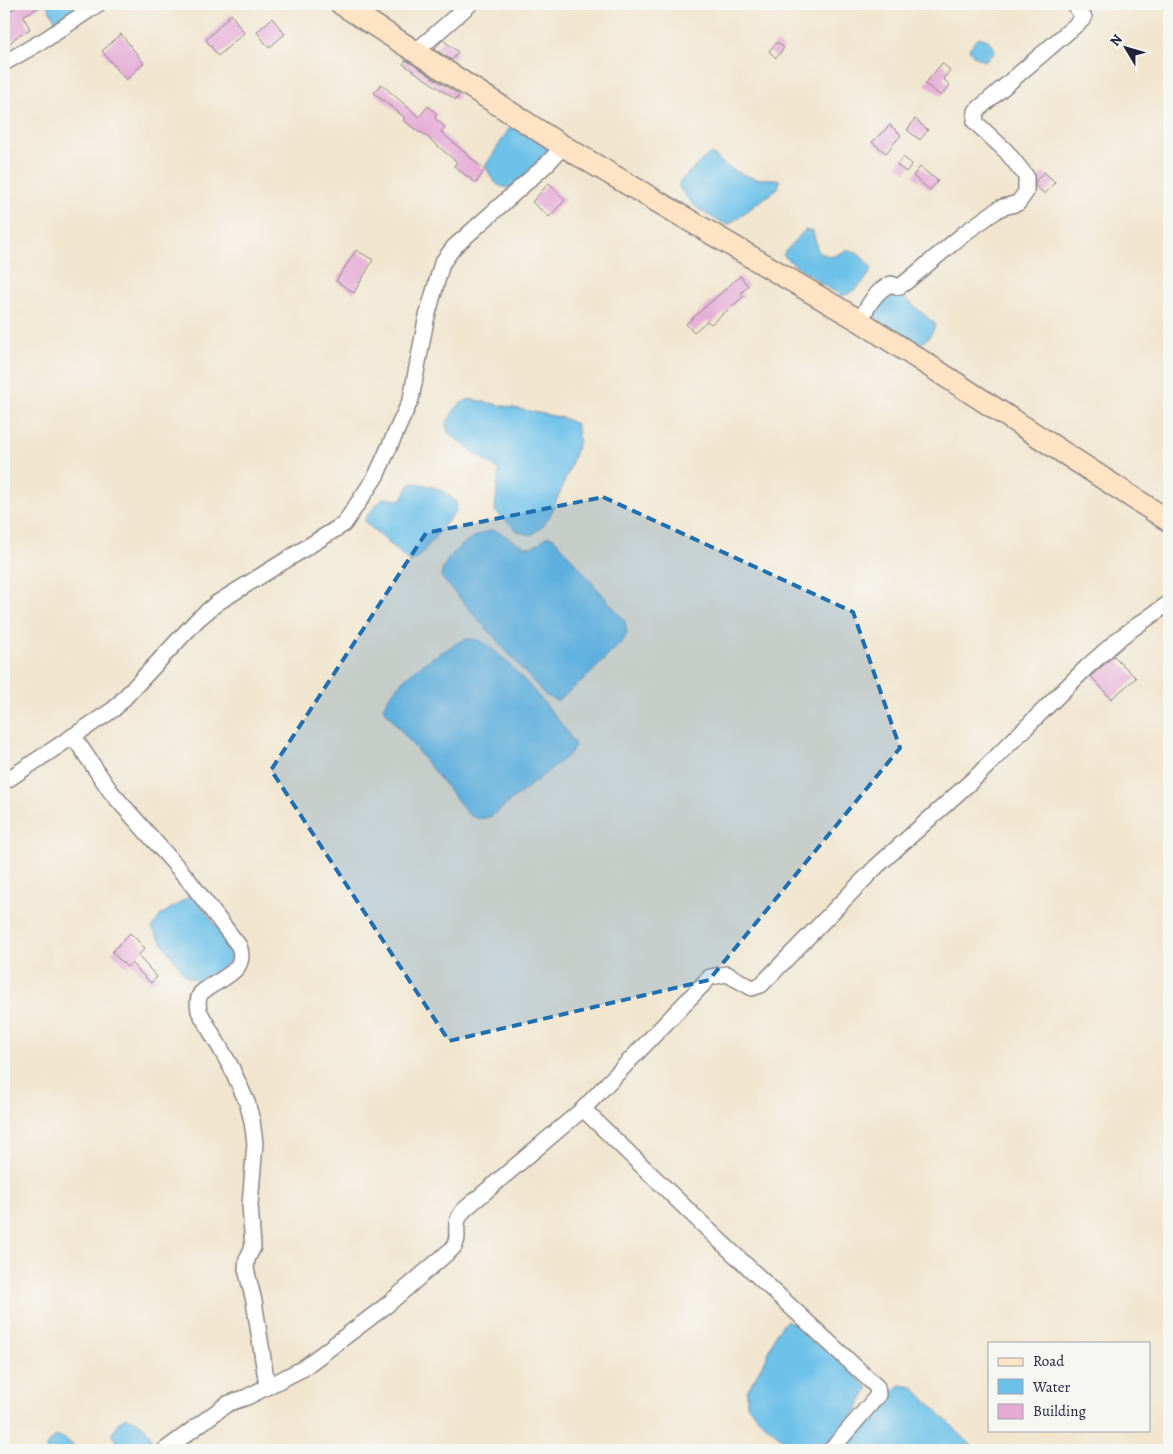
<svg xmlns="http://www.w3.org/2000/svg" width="1173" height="1454" font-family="Alegreya,serif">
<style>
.water{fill:#6dc1e9;stroke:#487292}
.building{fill:#e5abd5}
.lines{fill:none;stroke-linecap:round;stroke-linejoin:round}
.minor-casing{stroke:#8a8484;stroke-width:18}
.secondary-casing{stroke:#8a8484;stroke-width:24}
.minor{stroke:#fff;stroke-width:15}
.secondary{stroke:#fee4c5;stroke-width:21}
.marked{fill:#1f6fb2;fill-opacity:0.2;stroke:#1f6fb2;stroke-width:4;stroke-dasharray:10 6;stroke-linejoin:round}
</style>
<rect width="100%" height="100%" fill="#f6f6f2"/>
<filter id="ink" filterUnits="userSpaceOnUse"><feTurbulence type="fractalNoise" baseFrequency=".02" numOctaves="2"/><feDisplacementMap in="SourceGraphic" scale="10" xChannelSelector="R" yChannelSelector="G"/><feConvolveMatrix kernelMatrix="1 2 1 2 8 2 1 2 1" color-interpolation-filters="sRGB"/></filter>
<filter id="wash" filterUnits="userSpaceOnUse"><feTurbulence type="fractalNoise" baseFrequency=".0096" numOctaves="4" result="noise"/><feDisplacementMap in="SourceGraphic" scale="20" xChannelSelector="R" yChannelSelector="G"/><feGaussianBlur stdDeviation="1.12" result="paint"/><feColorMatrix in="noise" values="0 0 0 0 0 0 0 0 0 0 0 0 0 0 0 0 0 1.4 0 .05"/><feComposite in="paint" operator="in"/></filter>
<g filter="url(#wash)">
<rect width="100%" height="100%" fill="#f1e5ce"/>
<g class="water">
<path d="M85 4 68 18 55 20 47 5Z"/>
<path d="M978 37 988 40 995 49 993 54 985 61 975 57 969 49Z"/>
<path d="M511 126 520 127 548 148C546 153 544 161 540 166 522 189 496 200 486 165Z"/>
<path d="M709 154C718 156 718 160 725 165 731 170 742 174 750 177 761 181 769 177 780 180L778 188 728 225C708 216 690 206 679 187L680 181Z"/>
<path d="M805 230 813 232 818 252 831 257 849 250 860 255 872 268C867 280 856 292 843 296L825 286 787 259 783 254Z"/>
<path d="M887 288 900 294 935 324C935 331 926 342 919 344L871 315Z"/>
<path d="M470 399 563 418 576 424 579 441 568 473 550 516 542 527 531 535 519 532 495 511 499 470 448 433 446 424C452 413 458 402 470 399Z"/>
<path d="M411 483C425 483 452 491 457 506L455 512 419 557 410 562 365 522 366 517 383 498 401 500Z"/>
<path d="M494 530C504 534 523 549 531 547 538 546 542 539 549 536L555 539 625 621 627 633 623 641 585 679 557 701 545 695 441 577C443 555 473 533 494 530Z"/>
<path d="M465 639C470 639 476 639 481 641 503 653 563 721 575 745L571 753 492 816C483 819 477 820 469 815L383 708C397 676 436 655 465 639Z"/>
<path d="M190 896H194L234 950C234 963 209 979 197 981L186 976 152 928 161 915Z"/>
<path d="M786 1321 801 1324 868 1388C858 1413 842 1432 822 1450H796L760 1420 747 1405V1391L766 1359 776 1333Z"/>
<path d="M901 1385 913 1387 976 1450H849L847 1442 879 1402Z"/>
<path d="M125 1417C140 1419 157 1434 149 1450H121L112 1435 118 1423Z"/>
<path d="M55 1437C66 1436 70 1443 77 1450H47V1445Z"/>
</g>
<g id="blocks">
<g class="building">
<path d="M22 4H45L23 16 30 29 15 38 4 50V14Z"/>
<path d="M231 14 244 33 218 56 206 40Z"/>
<path d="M272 18 285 34 269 48 257 32Z"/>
<path d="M121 34 144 63 126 80 102 51Z"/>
<path d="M443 40 458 52 452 60 434 49Z"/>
<path d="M777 42 784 48 776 58 769 51Z"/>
<path d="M406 60 459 95 456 100 403 64Z"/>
<path d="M942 63 950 70 943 79 950 85 941 96 925 84Z"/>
<path d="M381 84 419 117 428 106 437 114 435 118 445 127 441 132 485 170 476 183 454 166 457 162 421 132 420 133 403 120 405 118 374 93Z"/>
<path d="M915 119 928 130 920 140 907 130Z"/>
<path d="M890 125 901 135 886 153 872 142Z"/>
<path d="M903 157 912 164 906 172 897 165Z"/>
<path d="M920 167 938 181 930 190 913 176Z"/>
<path d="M1044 172 1055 182 1045 194 1035 186V182Z"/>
<path d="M549 183 565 200 549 217 532 202Z"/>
<path d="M356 250 373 260 354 293 336 281Z"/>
<path d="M740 276 748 286 741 293 744 296 711 324 707 321 694 332 686 324Z"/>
<path d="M1114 656 1136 678 1111 699 1091 676Z"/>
<path d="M130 933 145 948 138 956 157 977 151 983 131 963 127 967 112 952Z"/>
</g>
</g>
</g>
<g filter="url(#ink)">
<use href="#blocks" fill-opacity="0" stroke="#8a8484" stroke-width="1"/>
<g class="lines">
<defs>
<g id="minor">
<path d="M415 52 470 4"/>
<path d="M4 63 46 39 98 4"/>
<path d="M860 321C867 307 876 290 891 284L899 287 906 282 966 232 1000 208 1018 203 1026 192V176L1006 151 975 122 976 111 1084 18 1074 4"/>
<path d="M73 736 111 792 187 878 239 946C249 973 218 978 201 993 197 999 198 1004 199 1011L231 1067 247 1102 252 1121 255 1143 250 1205 253 1247 247 1259 246 1269 254 1301 267 1385"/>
<path d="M4 782 114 709 198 619 217 603 344 524 376 476 411 399 426 320 437 281 442 263 454 247 547 164 557 153 558 143"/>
<path d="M583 1109 719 1240 877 1387 878 1395 874 1400 831 1450"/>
<path d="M165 1450 227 1404 247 1397 302 1369 387 1305 453 1248C463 1234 449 1226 465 1209L583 1109 710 977 727 974 752 988 761 985 876 867 977 776 1088 666 1121 637 1169 603"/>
</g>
<path id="secondary" d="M341 4 558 143 860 321 1169 521"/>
</defs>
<use href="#minor" class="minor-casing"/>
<use href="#secondary" class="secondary-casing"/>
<use href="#minor" class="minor"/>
<use href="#secondary" class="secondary"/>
</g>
</g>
<path class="marked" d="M603 497 853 612 900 748 709 980 449 1041 271 770 426 533Z"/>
<rect width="1173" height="1454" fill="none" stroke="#f6f6f2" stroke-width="20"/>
<rect x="988" y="1342" width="162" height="90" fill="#f6f6f2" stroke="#a1a1a9"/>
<rect x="998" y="1358" width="25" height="8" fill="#fee4c5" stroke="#a1a1a9"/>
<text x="1033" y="1366" font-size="15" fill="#22223b">Road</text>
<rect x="998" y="1379" width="25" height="15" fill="#6dc1e9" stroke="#a1a1a9"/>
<text x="1033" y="1392" font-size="15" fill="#22223b">Water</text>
<rect x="998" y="1404" width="25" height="15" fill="#e5abd5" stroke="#a1a1a9"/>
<text x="1033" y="1416" font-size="15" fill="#22223b">Building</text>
<g transform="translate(1126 48) rotate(308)" stroke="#f6f6f2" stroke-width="4" paint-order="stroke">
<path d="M0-4L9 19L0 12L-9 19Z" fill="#22223b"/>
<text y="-8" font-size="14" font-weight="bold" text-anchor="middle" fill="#22223b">N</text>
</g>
</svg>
